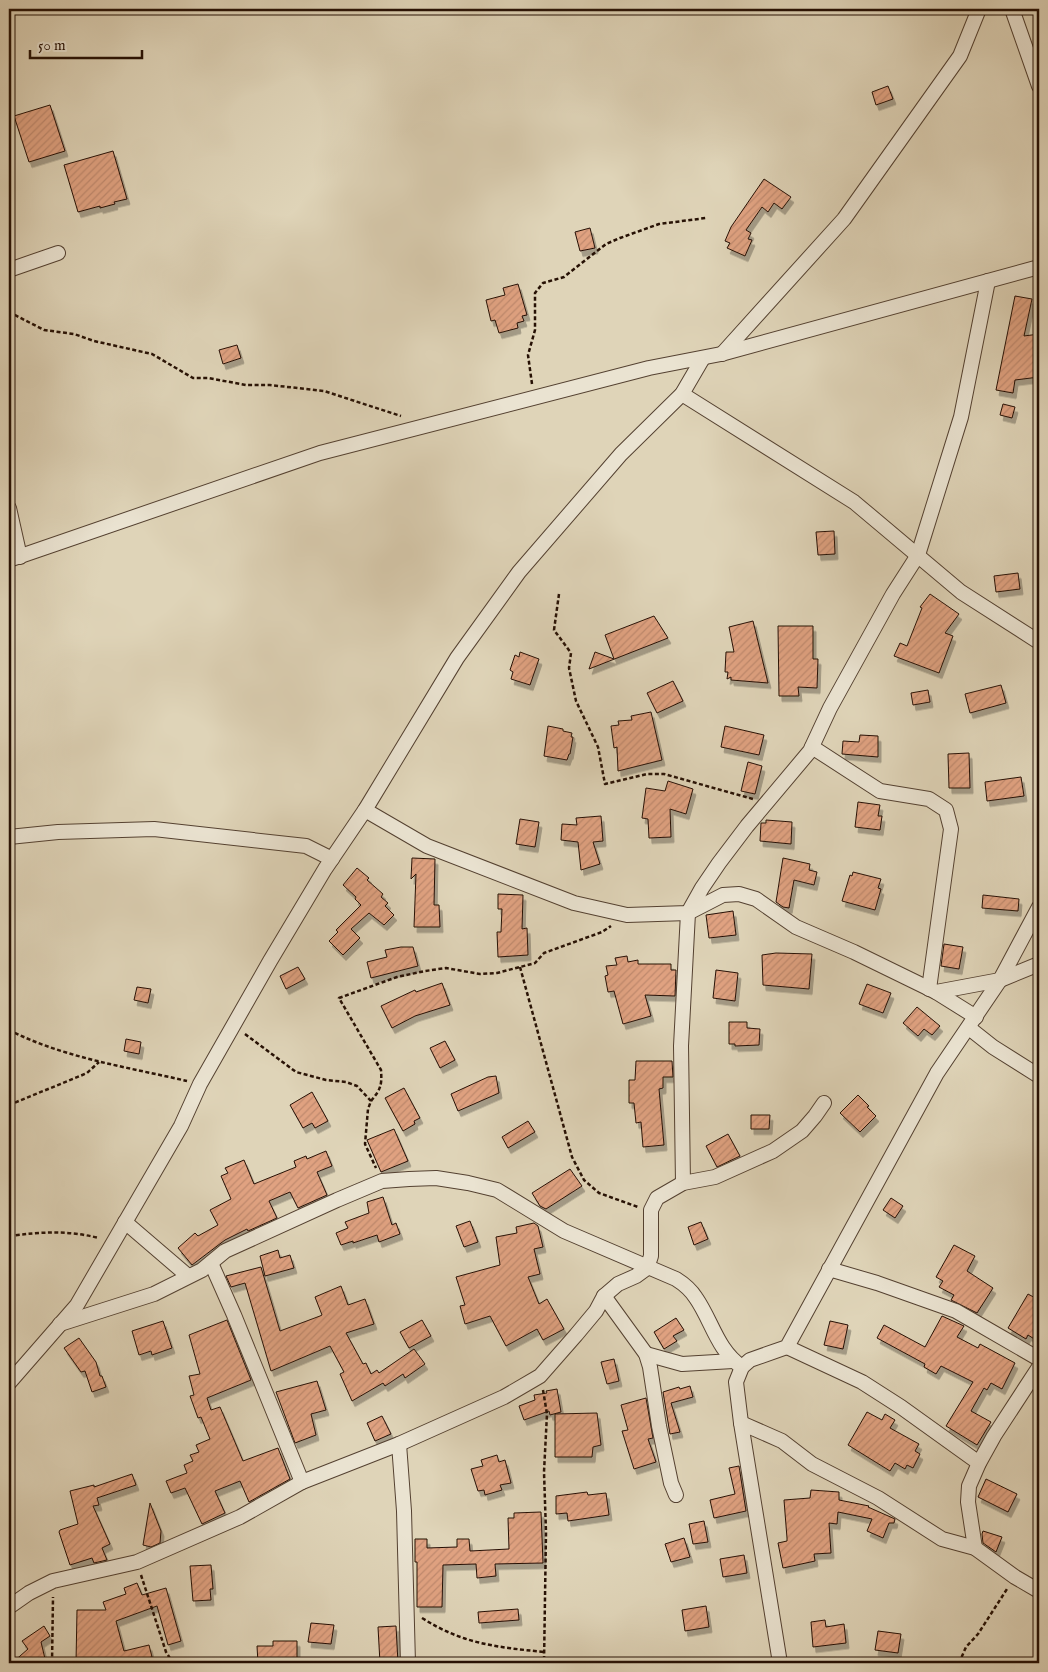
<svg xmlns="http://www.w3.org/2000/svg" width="1048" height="1672" font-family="'IM FELL English',serif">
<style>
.building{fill:url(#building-hatch);stroke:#261004;filter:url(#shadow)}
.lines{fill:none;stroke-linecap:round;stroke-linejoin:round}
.street-casing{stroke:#544131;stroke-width:16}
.path{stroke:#261004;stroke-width:2.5;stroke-dasharray:4 2.5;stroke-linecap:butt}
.street{stroke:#eae3d1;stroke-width:14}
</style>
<defs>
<pattern id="building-hatch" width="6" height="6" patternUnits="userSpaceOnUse" patternTransform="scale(1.25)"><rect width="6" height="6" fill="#e0a281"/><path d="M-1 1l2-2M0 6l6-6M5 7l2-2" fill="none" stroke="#c08a6e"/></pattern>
<filter id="shadow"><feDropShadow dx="3" dy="5.5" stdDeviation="0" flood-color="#0004"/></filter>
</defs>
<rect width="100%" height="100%" fill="#dfd4b8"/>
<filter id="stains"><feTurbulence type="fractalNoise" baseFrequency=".004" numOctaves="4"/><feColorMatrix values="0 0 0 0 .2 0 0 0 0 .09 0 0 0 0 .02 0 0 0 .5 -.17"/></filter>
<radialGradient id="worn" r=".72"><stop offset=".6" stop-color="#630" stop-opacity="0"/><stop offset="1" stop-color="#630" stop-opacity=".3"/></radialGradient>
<g class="building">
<path d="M888 86 893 99 876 105 872 92Z"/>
<path d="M50 105 65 151 29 162 14 116Z"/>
<path d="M113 151 127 199 114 202 115 204 100 208V206L78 212 64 165Z"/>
<path d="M764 179 791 197 782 209 774 203 768 212 762 207 746 230 751 233 748 239 752 240 745 256 727 248 730 243 725 241 731 227Z"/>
<path d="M590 228 595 248 580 251 575 232Z"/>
<path d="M518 284 527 315 522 316 524 321 517 323 518 328 499 333 495 320 491 321 486 300 505 295 503 288Z"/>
<path d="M1015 296 1032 299 1024 336 1039 334V377L1015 380 1013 393 996 390Z"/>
<path d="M237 345 241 358 223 364 219 350Z"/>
<path d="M1003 404 1015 407 1012 418 1000 415Z"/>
<path d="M834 531 835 554 818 555 816 532Z"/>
<path d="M1018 573 1020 589 996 592 994 576Z"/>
<path d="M930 594 959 614 945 633 953 636 939 673 894 656 900 643 907 646 922 608 920 607Z"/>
<path d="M654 616 668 638 589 669 595 652 614 659 605 635Z"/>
<path d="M753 621 768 683 731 680V677L727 679 728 672H725L726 652H734L729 627Z"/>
<path d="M778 626H813V659H818L817 688 798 687 799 696H779Z"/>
<path d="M520 652 539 659 530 685 511 679 513 672 510 670 515 655 519 657Z"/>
<path d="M673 681 683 701 657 713 647 693Z"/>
<path d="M1001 685 1006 703 970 713 965 694Z"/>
<path d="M928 690 930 702 913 705 911 693Z"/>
<path d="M651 712 662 760 618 771 617 747 614 748 611 726 619 725 618 721 632 720 631 716Z"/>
<path d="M548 726 563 729V731L572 733 571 737H573L570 754H569L567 760 544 756Z"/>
<path d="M725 726 764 735 759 755 721 747Z"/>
<path d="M860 735 878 736V757L842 754 843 741 859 742Z"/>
<path d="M969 753 970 788H949L948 754Z"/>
<path d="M748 762 762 766 755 794 741 791Z"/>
<path d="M1021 777 1024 796 987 801 985 782Z"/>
<path d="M668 781 693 789 686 814 670 809 671 837 649 838 648 819 642 818 646 788 665 791Z"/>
<path d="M858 802 880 805 878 816H882L880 830 855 827Z"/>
<path d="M601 816 603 841 593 842 600 864 581 870 578 842 561 840 562 824 577 825 576 818Z"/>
<path d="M520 819 539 822 535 847 516 844Z"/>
<path d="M766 820 792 822 791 844 760 841 761 823H766Z"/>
<path d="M412 858 435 859 434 905H439L440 927H414L416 874 411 879Z"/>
<path d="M783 858 810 864 809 870 817 872 814 885 794 880 789 908 783 907 776 902Z"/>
<path d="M357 868 369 878 367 880 383 894 381 897 388 903 385 906 394 915 384 925 369 913 351 929 360 938 343 955 329 941 338 932 336 930 361 905 355 899 356 897 343 885Z"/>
<path d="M853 872 881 879 878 888 881 889 875 910 842 901 850 875 852 876Z"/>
<path d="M498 894 523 895 522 929 527 928 528 955 498 957 497 932H501L502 909H498Z"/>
<path d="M983 895 1019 899 1018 911 982 908Z"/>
<path d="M733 911 736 935 709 938 706 915Z"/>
<path d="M944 944 963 947 959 969 941 966Z"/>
<path d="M401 947H413L418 966 371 978 367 962 387 957 385 950Z"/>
<path d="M776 953 812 954 809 989 763 985 762 955Z"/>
<path d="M627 956 628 962 638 960V964H671V970H676L675 996 645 995 651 1016 623 1024 614 991 608 992 605 976 608 975 606 966 617 965 615 958Z"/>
<path d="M298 967 305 979 286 989 280 976Z"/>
<path d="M716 970 738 973 735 1001 713 998Z"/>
<path d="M442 983 450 1005 415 1016 392 1028 381 1006 415 990 416 992Z"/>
<path d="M867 984 891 993 883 1013 859 1004Z"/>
<path d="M137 987 151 989 148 1003 134 1000Z"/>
<path d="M917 1007 940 1026 932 1035 924 1029 918 1036 903 1023Z"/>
<path d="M729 1022H747V1028L760 1029 759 1045 735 1046V1044H729Z"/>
<path d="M126 1039 141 1042 139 1054 124 1051Z"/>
<path d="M445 1041 455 1060 440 1068 430 1048Z"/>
<path d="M636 1061H672L673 1077H663V1088L659 1089 664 1145 643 1147 641 1122 636 1123 634 1103H629V1080H635Z"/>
<path d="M496 1076 499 1093 458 1111 451 1094 488 1077Z"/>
<path d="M404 1088 420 1118 414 1121 415 1124 403 1131 385 1098Z"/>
<path d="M312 1092 328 1121 315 1128 312 1123 303 1128 290 1105Z"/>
<path d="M858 1095 869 1106 867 1107 876 1116 860 1132 840 1113Z"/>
<path d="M751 1115H770L769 1129H751Z"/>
<path d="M528 1121 535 1132 508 1148 502 1137Z"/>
<path d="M394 1129 408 1161 381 1172 367 1140Z"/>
<path d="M728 1134 740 1156 717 1167 706 1146Z"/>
<path d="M326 1151 332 1166 317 1172 327 1195 298 1208 290 1192 269 1201 277 1218 248 1231 247 1229 225 1240 192 1265 178 1248 195 1233 198 1236 218 1225 210 1210 231 1199 221 1176 228 1173 225 1168 244 1160 254 1184 296 1167 294 1161 306 1156 307 1159Z"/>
<path d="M570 1169 582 1186 546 1209 540 1206 532 1193Z"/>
<path d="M383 1197 392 1225 396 1223 400 1234 379 1242 377 1235 353 1243V1241L341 1245 336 1233 348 1228 345 1222 369 1213 367 1202Z"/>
<path d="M891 1198 903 1206 895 1218 883 1210Z"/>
<path d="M470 1221 478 1242 464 1247 456 1226Z"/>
<path d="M701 1222 708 1239 694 1245 688 1227Z"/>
<path d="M534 1223 538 1226 543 1247 534 1249 540 1274 528 1277 539 1304 547 1299 564 1329 543 1340 537 1329 506 1346 490 1316 465 1324 460 1306 465 1305 456 1277 500 1265 496 1237 517 1233 516 1227Z"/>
<path d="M954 1245 975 1256 967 1271 993 1288 977 1313 951 1300 954 1295 939 1287 943 1281 936 1277Z"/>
<path d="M278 1250 280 1258 290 1255 294 1268 265 1276 260 1256Z"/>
<path d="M261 1267 280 1331 320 1316 322 1315 315 1297 341 1286 348 1305 365 1299 374 1324 346 1333 363 1364 366 1363 371 1374 377 1370 379 1373 414 1349 425 1364 405 1378 403 1374 385 1386 383 1383 352 1401 340 1374 344 1372 330 1346 271 1371 245 1283 231 1287 226 1276Z"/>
<path d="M1028 1294 1039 1300V1342L1028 1335 1026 1339 1008 1328Z"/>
<path d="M942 1316 964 1326 957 1337 978 1348 980 1344 1015 1363 1002 1389 991 1383 987 1390 984 1388 971 1411 991 1422 977 1445 946 1426 973 1382 941 1366 936 1374 924 1367 925 1364 877 1338 884 1325 925 1347Z"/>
<path d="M676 1318 684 1330 673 1336 677 1341 664 1349 654 1332Z"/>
<path d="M227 1320 251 1380 207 1398 211 1410 220 1407 243 1461 278 1448 290 1479 249 1502 240 1481 215 1491 225 1513 202 1524 185 1488 171 1493 166 1481 187 1473 184 1465 193 1461 190 1455 199 1452 196 1445 210 1439 201 1417 198 1418 190 1396 194 1395 189 1376 200 1374 189 1335Z"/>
<path d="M422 1320 431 1336 409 1348 400 1332Z"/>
<path d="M163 1321 172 1348 152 1355 151 1351 139 1355 132 1331Z"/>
<path d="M830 1321 848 1325 843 1349 824 1345Z"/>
<path d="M79 1338 96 1362 100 1376H102L106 1387 92 1392 85 1371 81 1372 64 1348Z"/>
<path d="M614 1359 619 1381 607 1384 601 1362Z"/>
<path d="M317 1381 326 1410 311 1414 316 1435 295 1443 276 1392Z"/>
<path d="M690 1386 693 1397 671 1403 680 1432 670 1434 663 1392 679 1387 680 1389Z"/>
<path d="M557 1389 561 1412 550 1415 549 1411 524 1420 519 1406 535 1400 534 1395 547 1393 546 1391Z"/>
<path d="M646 1398 653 1438 648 1439 656 1462 634 1469 622 1431 628 1430 621 1405Z"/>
<path d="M867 1412 882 1420 885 1414 895 1420 890 1428 919 1444 915 1451 920 1454 913 1468 907 1465 905 1469 895 1463 890 1471 848 1445Z"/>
<path d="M597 1413 601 1445 593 1447 592 1457H555V1414Z"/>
<path d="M382 1416 391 1434 375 1441 367 1423Z"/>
<path d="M497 1455 499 1462 505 1460 511 1483 500 1485 502 1490 485 1495 484 1490 478 1491 471 1469 483 1466 481 1460Z"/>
<path d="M739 1466 746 1511 714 1518 710 1500 735 1494 729 1468Z"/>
<path d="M132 1474 136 1485 97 1498 99 1505 93 1506 110 1544 102 1548 107 1560 94 1563 92 1558 70 1565 59 1532 60 1530 78 1524 70 1491 94 1485V1487Z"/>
<path d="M986 1479 1017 1494 1008 1512 978 1497Z"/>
<path d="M811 1490 839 1492V1500L869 1506 868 1507 895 1519 894 1523H889L883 1538 867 1531 872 1519 838 1512 837 1524 829 1523 831 1553 814 1554 815 1561 783 1568 778 1543 787 1541V1538L784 1500 810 1498Z"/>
<path d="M587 1492 588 1495 606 1493 609 1515 568 1521 567 1513 556 1514V1496Z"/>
<path d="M150 1503 161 1531 160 1543 151 1547 143 1545Z"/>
<path d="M541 1512 543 1563 495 1564 496 1576 477 1578 476 1564 443 1565 442 1607H417V1562H415V1539H427V1548L457 1547V1539H469L470 1551 509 1549 508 1518H514V1513Z"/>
<path d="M704 1521 708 1542 693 1544 689 1524Z"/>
<path d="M983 1531 1002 1537 996 1552 983 1543 982 1534Z"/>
<path d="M684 1538 690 1557 671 1562 665 1544Z"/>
<path d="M744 1555 747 1573 723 1577 720 1559Z"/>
<path d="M211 1565 213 1589H210L211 1600 193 1601 190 1566Z"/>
<path d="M137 1583 142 1595 166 1588 181 1641 168 1645 157 1606 116 1621 124 1651 149 1645 152 1657 127 1663H76L77 1610H106L103 1602 126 1594 124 1588Z"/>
<path d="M706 1606 709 1627 685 1631 682 1610Z"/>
<path d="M518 1609 519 1620 479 1623 478 1612Z"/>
<path d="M825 1620 826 1627 844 1624 846 1643 813 1647 811 1622Z"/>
<path d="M311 1623 334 1625 331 1644 308 1642Z"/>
<path d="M44 1626 50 1636 41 1642 46 1663H12L28 1649 22 1641Z"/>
<path d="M396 1626 398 1663H380L378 1627Z"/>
<path d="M878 1631 901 1634 898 1653 875 1650Z"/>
<path d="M273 1641H297V1663H258L257 1646H273Z"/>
</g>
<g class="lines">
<defs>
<g id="street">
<path d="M1012 9 1039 86"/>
<path d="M9 270 58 253"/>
<path d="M722 354 844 219 960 56 979 9"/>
<path d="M682 394 854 502 961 592 1039 642"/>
<path d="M9 508 20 557"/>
<path d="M9 560 320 453 649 368 721 354 1039 267"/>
<path d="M812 747 880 791 929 799 946 810 951 829 929 989"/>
<path d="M365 810 427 846 574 903 627 915 688 913 723 895 739 894 756 899 796 927 854 952 936 992 1000 980 1039 964"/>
<path d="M9 837 58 832 154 829 306 846 332 859"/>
<path d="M936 992 976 1017"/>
<path d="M969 1028 993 1047 1039 1076"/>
<path d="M683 1183 681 1046 688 913 702 888 719 863 747 826 810 751 830 708 893 594 918 555 961 417 988 281"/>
<path d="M125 1222 188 1276"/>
<path d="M211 1263 234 1315 302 1482"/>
<path d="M829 1269 877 1283 956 1311 1039 1359"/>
<path d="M604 1296 646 1354 650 1367 659 1426 671 1483 676 1495"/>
<path d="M60 1324 154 1294 202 1270 225 1251 337 1200 382 1181 409 1179 436 1178 468 1183 497 1190 564 1231 676 1279C684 1284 691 1290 696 1298 712 1321 717 1350 742 1367"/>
<path d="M787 1347 862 1382 901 1407 979 1463"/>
<path d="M646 1354 682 1364 733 1361"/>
<path d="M9 1383 77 1305 181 1126 200 1084 270 961 325 869 365 810 457 658 519 572 621 454 682 394 703 358"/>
<path d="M741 1423 782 1441 812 1464 878 1498 942 1539 975 1548 1015 1577 1039 1591"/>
<path d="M399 1444 404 1511 408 1663"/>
<path d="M975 1548 968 1502 969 1486 979 1463 994 1436 1039 1367"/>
<path d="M9 1607 29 1593 53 1581 137 1562 240 1517 302 1482 399 1444 504 1397 540 1376 576 1335 596 1311 604 1296 618 1284 636 1276 647 1268 651 1256V1210L657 1198 683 1183 715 1177 773 1151 802 1131 815 1116 824 1103"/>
<path d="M780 1663 741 1423 736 1382 742 1367 750 1360 787 1347 937 1073 1000 980 1039 907"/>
</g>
</defs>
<use href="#street" class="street-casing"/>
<g class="path">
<path d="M9 312 44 330 74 334 94 341 152 354 193 378H208L246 385H270L324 391 401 416"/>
<path d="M532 384 528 355 535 330V293L543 283 564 277 606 244 620 238 659 224 706 218"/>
<path d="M559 594 554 630 571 653 569 668 576 701 598 747 605 784 647 774H664L753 799"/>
<path d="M520 967 572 1157 584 1180 599 1193 638 1207"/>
<path d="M9 1030C64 1058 127 1067 187 1081"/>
<path d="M245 1034 296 1072 326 1080 346 1082 357 1086 371 1101 368 1109 365 1144 376 1168"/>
<path d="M371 1101C381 1089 382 1085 381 1070L339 998 397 977 425 971 446 968 480 974 497 973 520 967 535 963 544 953 602 932 611 926"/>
<path d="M9 1105 80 1076 87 1073 99 1062"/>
<path d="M9 1236C42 1232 66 1230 99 1238"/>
<path d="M543 1390 547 1414 544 1472 546 1532 544 1663"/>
<path d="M141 1575 166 1652 173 1663"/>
<path d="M422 1618C463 1644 496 1647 544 1652"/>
<path d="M52 1663 53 1597"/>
<path d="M959 1663 966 1647 978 1634 1007 1589"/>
</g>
<use href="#street" class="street"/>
</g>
<rect width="1048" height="1672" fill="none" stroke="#dfd4b8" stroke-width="30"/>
<rect x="10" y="10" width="1028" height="1652" fill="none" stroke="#261004" stroke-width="2.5"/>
<rect x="15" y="15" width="1018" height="1642" fill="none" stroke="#261004"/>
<path d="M30 50v8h112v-8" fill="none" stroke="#261004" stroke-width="2.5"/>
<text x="38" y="50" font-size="15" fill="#261004" stroke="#eae3d1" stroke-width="4" paint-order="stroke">50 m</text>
<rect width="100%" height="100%" filter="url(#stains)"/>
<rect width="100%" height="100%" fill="url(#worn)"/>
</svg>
